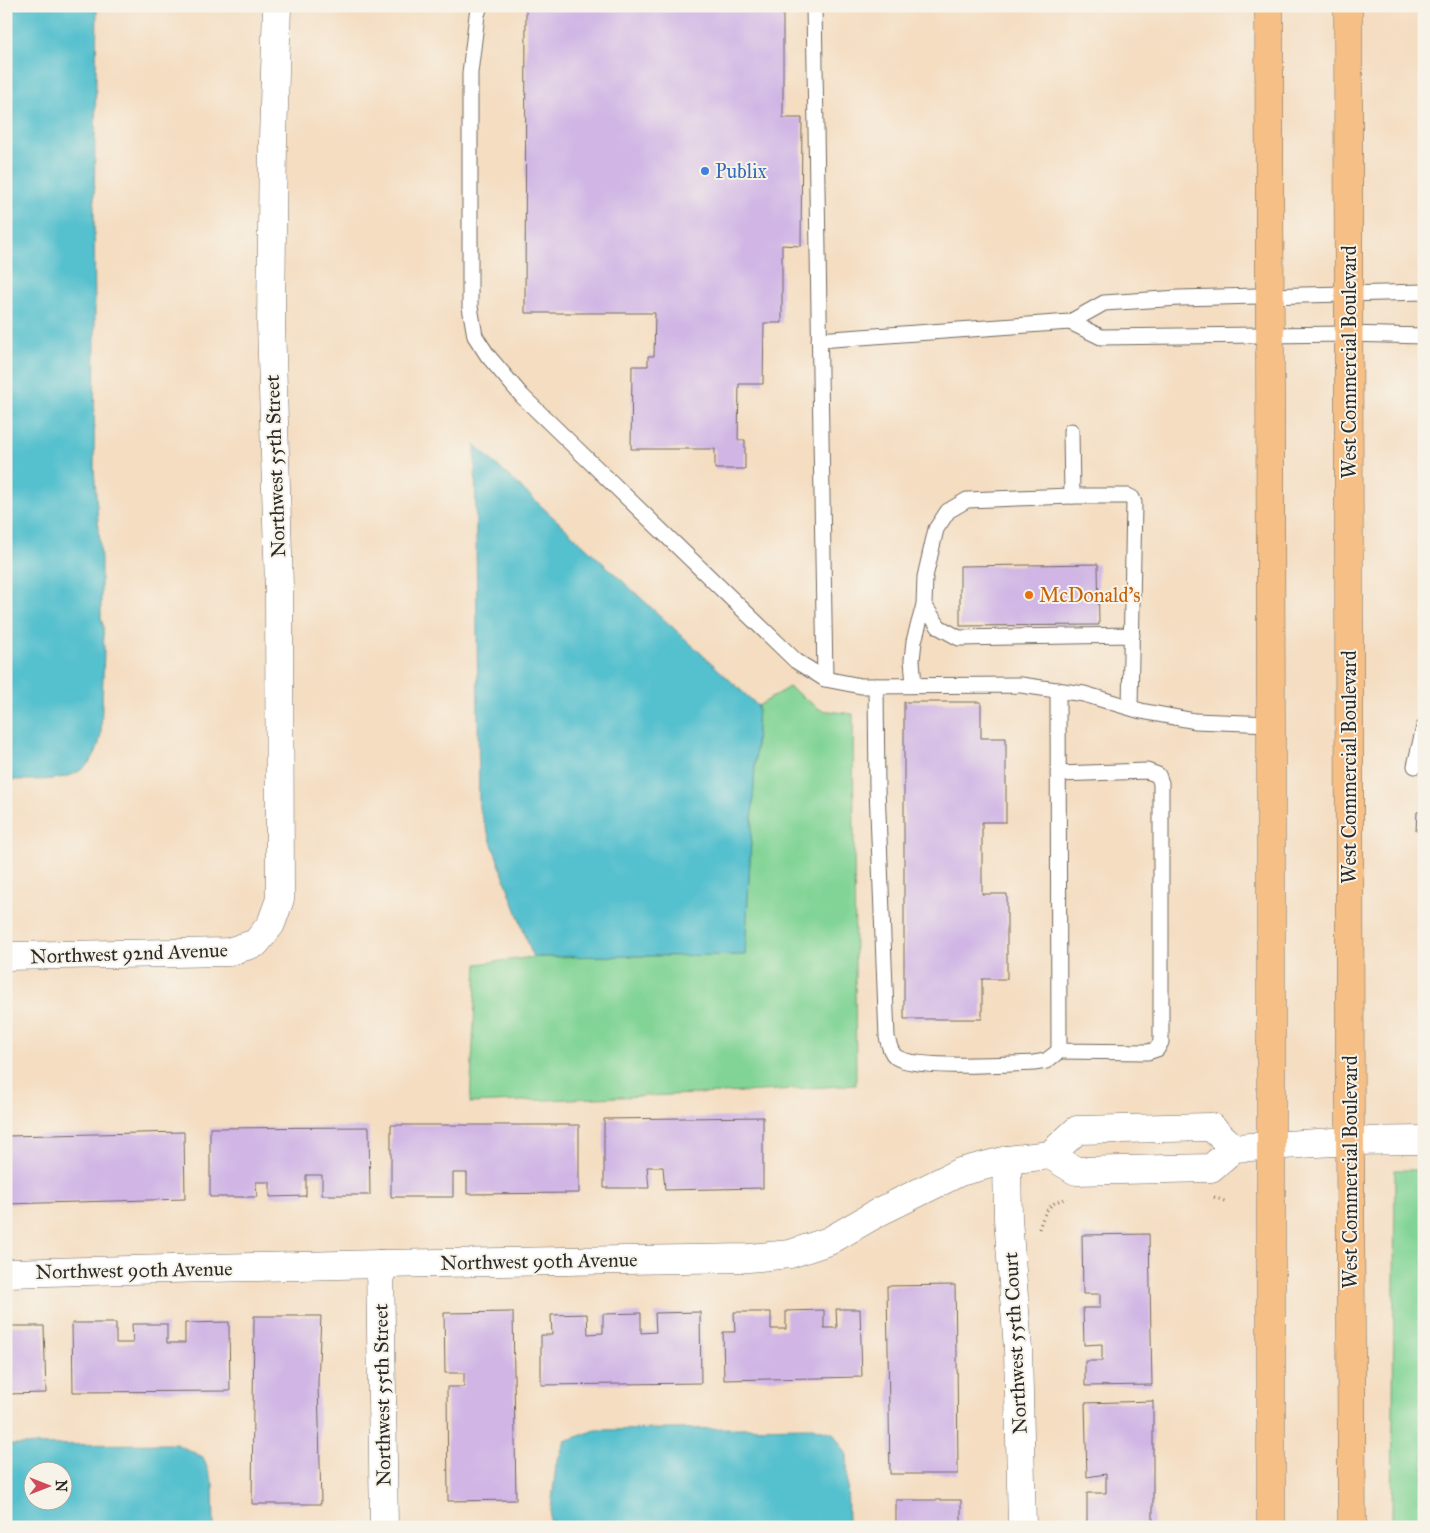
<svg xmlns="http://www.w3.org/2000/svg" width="1430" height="1533" font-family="'IM FELL Great Primer',serif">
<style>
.green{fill:#82d496;stroke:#568060}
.water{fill:#54c0ce;stroke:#40767c;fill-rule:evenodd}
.building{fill:#d0b5e5}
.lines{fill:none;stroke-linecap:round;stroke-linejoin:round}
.service-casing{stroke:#716960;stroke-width:17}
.minor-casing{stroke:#716960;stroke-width:29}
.trunk-casing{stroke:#716960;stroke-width:29}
.path{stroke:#716960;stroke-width:3;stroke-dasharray:1 4;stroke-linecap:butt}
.service{stroke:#fff;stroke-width:15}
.minor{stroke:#fff;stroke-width:28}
.trunk{stroke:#f5bf86;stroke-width:28}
.shop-dot{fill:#3f7fe0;stroke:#f7f3e8;stroke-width:2}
.food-dot{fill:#e8710a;stroke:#f7f3e8;stroke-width:2}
.labels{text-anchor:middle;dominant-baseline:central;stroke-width:4;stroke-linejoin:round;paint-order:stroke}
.shop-label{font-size:20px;fill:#366cbe;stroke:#f7f3e8;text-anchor:start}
.street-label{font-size:20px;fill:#2b2b2b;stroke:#f7f3e8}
.food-label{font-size:20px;fill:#c56008;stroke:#f7f3e8;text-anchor:start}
</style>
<rect width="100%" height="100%" fill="#f7f3e8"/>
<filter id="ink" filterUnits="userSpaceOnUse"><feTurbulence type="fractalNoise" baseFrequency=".02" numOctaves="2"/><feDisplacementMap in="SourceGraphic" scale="10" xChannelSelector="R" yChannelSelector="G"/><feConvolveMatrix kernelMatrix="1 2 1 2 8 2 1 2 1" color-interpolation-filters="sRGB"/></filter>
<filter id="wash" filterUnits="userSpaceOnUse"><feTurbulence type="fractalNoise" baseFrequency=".0096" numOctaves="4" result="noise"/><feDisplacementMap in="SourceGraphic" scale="20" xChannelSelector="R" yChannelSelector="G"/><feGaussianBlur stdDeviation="1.12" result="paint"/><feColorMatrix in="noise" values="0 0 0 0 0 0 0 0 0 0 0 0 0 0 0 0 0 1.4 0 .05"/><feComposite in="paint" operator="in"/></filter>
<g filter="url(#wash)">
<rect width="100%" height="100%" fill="#f4ddc1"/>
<g class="green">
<path d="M789 687 821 710 853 714 856 1085 745 1092 470 1103 477 964 533 957 745 955 758 706Z"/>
<path d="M1395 1170H1424V1527H1392Z"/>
</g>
<g class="water">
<path d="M6 6H97L94 205 95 327 94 469 101 559V618L103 625 104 650 101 734C92 787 49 779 6 780Z"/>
<path d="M475 445 758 706 745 955 533 957 479 808Z"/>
<path d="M812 1427 833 1433 847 1455 848 1527H551L550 1519 556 1465 565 1441 596 1430Z"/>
<path d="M176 1444 203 1457 213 1484 214 1527H6V1445ZM32 1470H62V1500H32Z"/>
</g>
<g id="blocks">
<g class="building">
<path d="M526 6H783V118H802L801 246 782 245V323H764L763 384H739L738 440H745V469H715V449H631L632 366H648V356H654L655 313H525Z"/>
<path d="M1098 564 1099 625 960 626V566Z"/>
<path d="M904 702H981V738H1006V822H982V894H1007V979H982V1019H904Z"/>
<path d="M1422 780H1424V831H1416L1417 812H1421Z"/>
<path d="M763 1117V1188L665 1190 663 1167H647L649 1188H604V1119Z"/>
<path d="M391 1125H579V1193L467 1194V1173H453V1197H391Z"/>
<path d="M369 1127 370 1195H322V1175H306V1196L270 1197V1182H256L257 1197H210V1128Z"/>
<path d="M184 1132 185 1199 6 1204V1136Z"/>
<path d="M1149 1234 1152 1385 1085 1386V1361H1102V1344L1084 1345 1083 1308H1100V1294H1083L1082 1235Z"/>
<path d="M955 1285 956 1350H957L958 1474H890L887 1286Z"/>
<path d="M836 1309H860L862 1377 724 1380 723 1332H735L734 1312H771V1329H786V1311L824 1310V1328H837Z"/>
<path d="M513 1312 516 1500 448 1501 447 1387H464V1373H445L444 1313Z"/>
<path d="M700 1312 701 1383 541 1385V1335H552L551 1315 587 1314 588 1334 603 1333V1314L641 1313V1333L656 1332 655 1313Z"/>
<path d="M254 1316H321L318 1383 321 1504H252Z"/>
<path d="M229 1322 230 1391 73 1392 72 1323H116V1343H133L132 1324H167V1343H185V1323Z"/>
<path d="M6 1326H44L46 1393 6 1394Z"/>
<path d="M1153 1401V1527H1087V1493H1106V1474L1087 1477 1085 1403Z"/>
<rect x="896" y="1500" width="65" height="27"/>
</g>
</g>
</g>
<g filter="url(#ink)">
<use href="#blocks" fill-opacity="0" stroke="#716960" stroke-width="1"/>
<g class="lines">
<defs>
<g id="service">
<path d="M480 6 477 15 470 73V307L475 336 488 356 522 396 796 661 825 679 861 686 1021 685 1084 694 1141 711 1195 721 1271 724"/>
<path d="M814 6 825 679"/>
<path d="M1070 322 1101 337 1348 334 1424 336"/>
<path d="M819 340 1070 322 1104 303 1179 298 1424 292"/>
<path d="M1071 431 1072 496"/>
<path d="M914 685 912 660 914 641 924 605"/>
<path d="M876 686 877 788 887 1037C889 1044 890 1052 896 1057 915 1070 1008 1064 1034 1063L1046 1061 1059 1051"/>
<path d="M1058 690 1059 1051 1148 1052 1157 1049 1161 1042V783L1158 775 1147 771 1058 774"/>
<path d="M1130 707 1134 503 1132 498 1128 496H1072L967 500 948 511 936 529 925 577 924 605 939 627 959 638 1132 635"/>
<path d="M1424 727 1415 766 1424 760"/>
</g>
<g id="minor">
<path d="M6 956 228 952 256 943 271 924 280 899 279 587 271 323 273 139 277 6"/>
<path d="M1050 1155 1076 1171 1211 1168 1234 1148 1350 1141 1424 1140"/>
<path d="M1007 1160 1008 1219 1018 1349 1022 1527"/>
<path d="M380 1264 384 1527"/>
<path d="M6 1273 380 1264 749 1258 790 1254 829 1241 879 1212 960 1172 1007 1160 1050 1155 1077 1130 1211 1127 1234 1148"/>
</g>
<g id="trunk">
<path d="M1269 6 1271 724V1527"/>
<path d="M1348 6 1350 1141 1352 1527"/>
</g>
</defs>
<use href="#service" class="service-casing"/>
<use href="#minor" class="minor-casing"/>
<use href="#trunk" class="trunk-casing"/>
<g class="path">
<path d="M1214 1197 1227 1202"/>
<path d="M1039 1229C1044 1214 1049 1200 1068 1199"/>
</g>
<use href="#service" class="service"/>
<use href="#minor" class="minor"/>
<use href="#trunk" class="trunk"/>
</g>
</g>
<circle class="shop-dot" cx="705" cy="171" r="5"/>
<circle class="food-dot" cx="1029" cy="595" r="5"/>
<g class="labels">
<g class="shop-label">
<text x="715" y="171">Publix</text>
</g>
<g class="street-label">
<text transform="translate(1349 362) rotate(-90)">West Commercial Boulevard</text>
<text transform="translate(275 466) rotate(-92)">Northwest 55th Street</text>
<text transform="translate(1349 767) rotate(-90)">West Commercial Boulevard</text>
<text transform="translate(129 953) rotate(-2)">Northwest 92nd Avenue</text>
<text transform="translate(1350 1172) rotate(-90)">West Commercial Boulevard</text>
<text transform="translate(539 1261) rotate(-1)">Northwest 90th Avenue</text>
<text transform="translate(134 1270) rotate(-1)">Northwest 90th Avenue</text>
<text transform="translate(1015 1343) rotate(-93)">Northwest 55th Court</text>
<text transform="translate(382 1395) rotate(-91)">Northwest 55th Street</text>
</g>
<g class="food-label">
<text x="1039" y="595">McDonald's</text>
</g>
</g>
<rect width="1430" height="1533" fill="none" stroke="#f7f3e8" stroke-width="25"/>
<g transform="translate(48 1486) rotate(90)"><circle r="24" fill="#f7f3e8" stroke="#a5a39c"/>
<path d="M0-4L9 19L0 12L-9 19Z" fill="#d1495b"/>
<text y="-8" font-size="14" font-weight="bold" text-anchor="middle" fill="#2b2b2b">N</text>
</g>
</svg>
